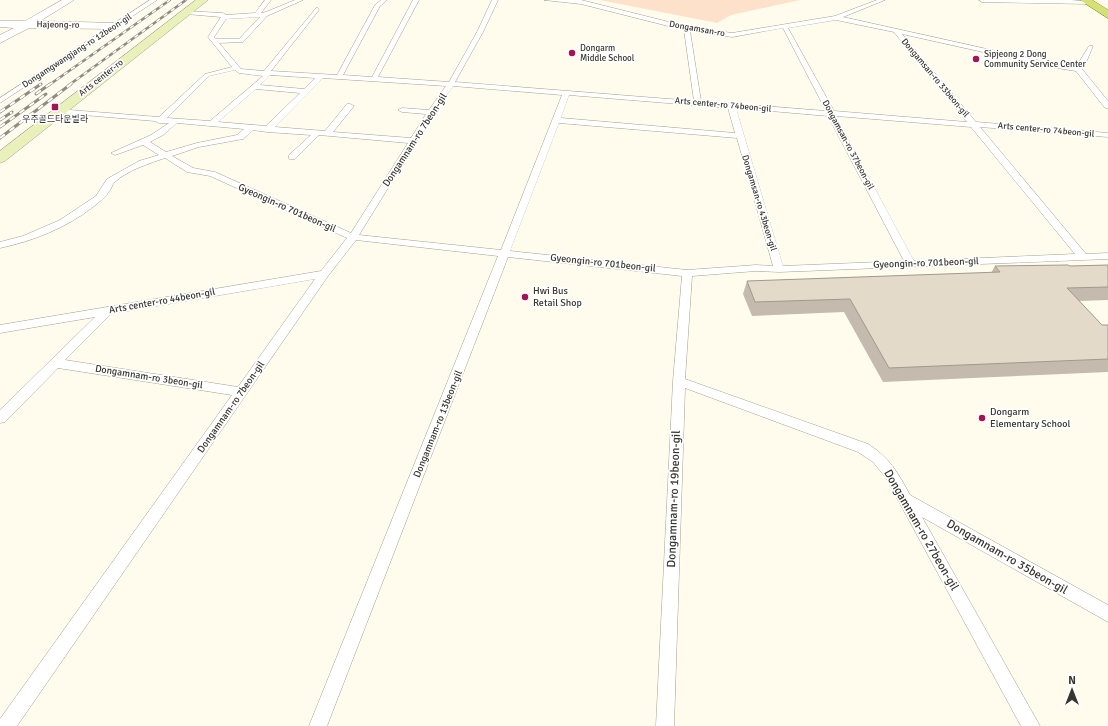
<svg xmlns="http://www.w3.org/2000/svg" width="1108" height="726" font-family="Signika,'Noto Sans KR',sans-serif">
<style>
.green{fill:#fee1ca}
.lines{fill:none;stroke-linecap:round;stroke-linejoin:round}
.lane-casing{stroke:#a3a08f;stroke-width:1}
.street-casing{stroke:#a3a08f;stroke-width:1}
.secondary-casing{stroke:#a3a08f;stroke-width:1}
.primary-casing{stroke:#8c9821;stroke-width:1}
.lane{fill:#fff;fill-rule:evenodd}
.street{fill:#fff;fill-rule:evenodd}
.secondary{fill:#eaf0ba;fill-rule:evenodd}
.primary{fill:#d6e076;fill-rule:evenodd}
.rail-far1-casing{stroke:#8f8d83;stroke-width:2.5}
.rail-casing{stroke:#8f8d83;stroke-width:3}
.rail-far1{stroke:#fff;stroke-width:1.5;stroke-dasharray:4.5;stroke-linecap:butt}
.rail{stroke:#fff;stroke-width:2;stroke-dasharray:6;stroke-linecap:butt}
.wall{fill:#c4bbae}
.building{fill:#e4daca;stroke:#a0998d}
.poi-dot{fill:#a41354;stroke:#fff;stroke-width:1.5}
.labels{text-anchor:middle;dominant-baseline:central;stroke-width:3.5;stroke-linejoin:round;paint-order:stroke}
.far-street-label{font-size:9px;fill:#37362f;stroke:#fff}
.far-poi-label{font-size:9px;fill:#37362f;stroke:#fff;text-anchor:start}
.street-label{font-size:10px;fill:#37362f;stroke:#fff}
.poi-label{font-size:10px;fill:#37362f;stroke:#fff;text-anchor:start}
.near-street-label{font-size:12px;fill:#37362f;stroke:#fff}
</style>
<rect width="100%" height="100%" fill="#fffced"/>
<path class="green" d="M600 0H800L731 15 717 23Z"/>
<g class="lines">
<defs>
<g id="lane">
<path d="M150 0H157L0 103V98Z"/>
<path d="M265 0H271L261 13 266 12 295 0H303L267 16 243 42 219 43 241 69 264 71 317 7 319 10 271 71 337 75 375 5 381 0H387L380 6 343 75 372 77 413 0H419L378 77 449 82 477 32 492 0H498L483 32 455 82 694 101 684 30 581 4 544 0H581L685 26 732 33 835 16 877 0H885L843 17 1050 63 1076 67 1089 46H1093L1085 65 1082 69 1108 101V108H1105L1076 71 1050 67 902 34 976 122 1108 133V137L980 127 1086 254 1108 253V259L779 272 756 271 692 276 685 379 868 444C890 458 898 473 910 495L1108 605V622L922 517 1040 726H1021L886 478 873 462 858 452 685 388 674 726H656L673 381 682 276 508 257 327 726H309L498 256 356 240 328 276 17 726H0V719L232 395 58 368 5 422 0 423V410L95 317 0 333V325L321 271 347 238 210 176 187 172 165 158C150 163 126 171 115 182 112 184 112 188 110 190 106 197 99 202 93 207 66 228 33 241 0 248V242L23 236 60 220 96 196 107 179 139 161 159 155 143 145 115 155 111 153 151 135 169 123H159L155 121 60 113 56 111 57 109 159 117 205 74 232 67 208 37 221 17 186 14 184 11 223 13 226 15 255 13ZM260 17 239 39H216L214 37 226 19ZM836 20 894 32 967 122 834 111 788 28ZM783 28 826 111 701 101 690 31 732 37ZM235 70 239 73 263 76 210 121 167 118 209 76ZM270 75 315 78 304 89 260 85ZM323 78 446 86 429 110 402 108 398 110 402 112 426 114 411 138 333 132 354 106 350 104H347L325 131 275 127ZM453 86 562 95 501 250 359 235 435 112ZM256 89 300 93 266 126 218 122ZM569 95 728 108 735 133 561 118ZM736 108 828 116 904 261 783 266ZM836 116 971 127 1075 254 914 261ZM177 123 244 129 237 135 197 143 166 152 150 142 163 135ZM559 123 737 138 773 266 756 265 687 270 510 251ZM253 130 267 132 311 135 289 155V159H295L319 135 408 143 351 233 215 172 193 168 172 156 199 147 243 139ZM315 279 238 387 65 360 111 314Z"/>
<path d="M979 0H1071L1092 2 1089 4 982 2Z"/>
</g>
<path id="street" d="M62 0H74L40 21 116 23 121 26 116 29 29 28 0 43V35L14 28 0 27V21H25Z"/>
<path id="secondary" d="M196 0H208L5 161 0 163V151Z"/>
<path id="primary" d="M1080 0H1092L1108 10V18Z"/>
</defs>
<use href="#lane" class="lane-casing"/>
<use href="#street" class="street-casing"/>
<use href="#secondary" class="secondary-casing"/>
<use href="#primary" class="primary-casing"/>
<use href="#lane" class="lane"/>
<use href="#street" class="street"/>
<use href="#secondary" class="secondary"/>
<use href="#primary" class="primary"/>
<defs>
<g id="rail-far1">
<path d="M39 85 41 84"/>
<path d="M49 85 170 0"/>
<path d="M69 85 186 0"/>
</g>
<g id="rail">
<path d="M36 94 50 84"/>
<path d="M0 112 41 84"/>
<path d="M0 120 12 112"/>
<path d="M0 127 46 94"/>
<path d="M0 138 71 84"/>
</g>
</defs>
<use href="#rail-far1" class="rail-far1-casing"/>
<use href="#rail" class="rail-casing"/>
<use href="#rail-far1" class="rail-far1"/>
<use href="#rail" class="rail"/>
</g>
<path class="wall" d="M1108 265V300L1079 301 1102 325H1108V372L883 382 844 312 752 316 743 294 747 281 991 273 995 266H1070Z"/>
<path class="building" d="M1068 265 1070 266 1108 265V287L1067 288 1102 325H1108V359L889 368 850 299 755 302 747 281 1000 272 995 266Z"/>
<g class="poi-dot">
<circle cx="572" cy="53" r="4"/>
<circle cx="976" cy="59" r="4"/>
<rect x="51" y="103" width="8" height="8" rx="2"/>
<circle cx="525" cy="297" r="4"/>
<circle cx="982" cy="418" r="4"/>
</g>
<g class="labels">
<g class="far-street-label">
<text transform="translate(58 25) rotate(1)">Hajeong-ro</text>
<text transform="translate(697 29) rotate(10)">Dongamsan-ro</text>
<text transform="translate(77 51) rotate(-33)">Dongamgwangjang-ro 12beon-gil</text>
<text transform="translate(101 78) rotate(-38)">Arts center-ro</text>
<text transform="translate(935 78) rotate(50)">Dongamsan-ro 33beon-gil</text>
<text transform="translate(723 105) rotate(5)">Arts center-ro 74beon-gil</text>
<text transform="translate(1046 130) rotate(5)">Arts center-ro 74beon-gil</text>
<text transform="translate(848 145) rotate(62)">Dongamsan-ro 37beon-gil</text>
<text transform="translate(759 203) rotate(73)">Dongamsan-ro 43beon-gil</text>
</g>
<g class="far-poi-label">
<text x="580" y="48">Dongarm<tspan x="580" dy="10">Middle School</tspan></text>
<text x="984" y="54">Sipjeong 2 Dong<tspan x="984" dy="10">Community Service Center</tspan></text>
<text x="55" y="119" text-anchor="middle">우주골드타운빌라</text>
</g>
<g class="street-label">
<text transform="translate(415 140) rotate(-57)">Dongamnam-ro 7beon-gil</text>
<text transform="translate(287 208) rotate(24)">Gyeongin-ro 701beon-gil</text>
<text transform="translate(603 263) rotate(6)">Gyeongin-ro 701beon-gil</text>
<text transform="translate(926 263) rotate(-2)">Gyeongin-ro 701beon-gil</text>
<text transform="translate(162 301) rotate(-10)">Arts center-ro 44beon-gil</text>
<text transform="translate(149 377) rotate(9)">Dongamnam-ro 3beon-gil</text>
<text transform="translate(231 407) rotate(-55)">Dongamnam-ro 7beon-gil</text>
<text transform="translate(438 424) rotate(-68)">Dongamnam-ro 13beon-gil</text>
</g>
<g class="poi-label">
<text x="533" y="291">Hwi Bus<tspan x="533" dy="12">Retail Shop</tspan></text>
<text x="990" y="412">Dongarm<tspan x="990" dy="12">Elementary School</tspan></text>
</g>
<g class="near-street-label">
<text transform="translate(674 499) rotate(-88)">Dongamnam-ro 19beon-gil</text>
<text transform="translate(921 530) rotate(60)">Dongamnam-ro 27beon-gil</text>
<text transform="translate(1007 557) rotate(30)">Dongamnam-ro 35beon-gil</text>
</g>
</g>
<g transform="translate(1072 690)" stroke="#ffffff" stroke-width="3" paint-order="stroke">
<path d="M0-3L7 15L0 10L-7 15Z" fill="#37362f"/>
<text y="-6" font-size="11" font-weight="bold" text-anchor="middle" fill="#37362f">N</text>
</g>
</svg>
